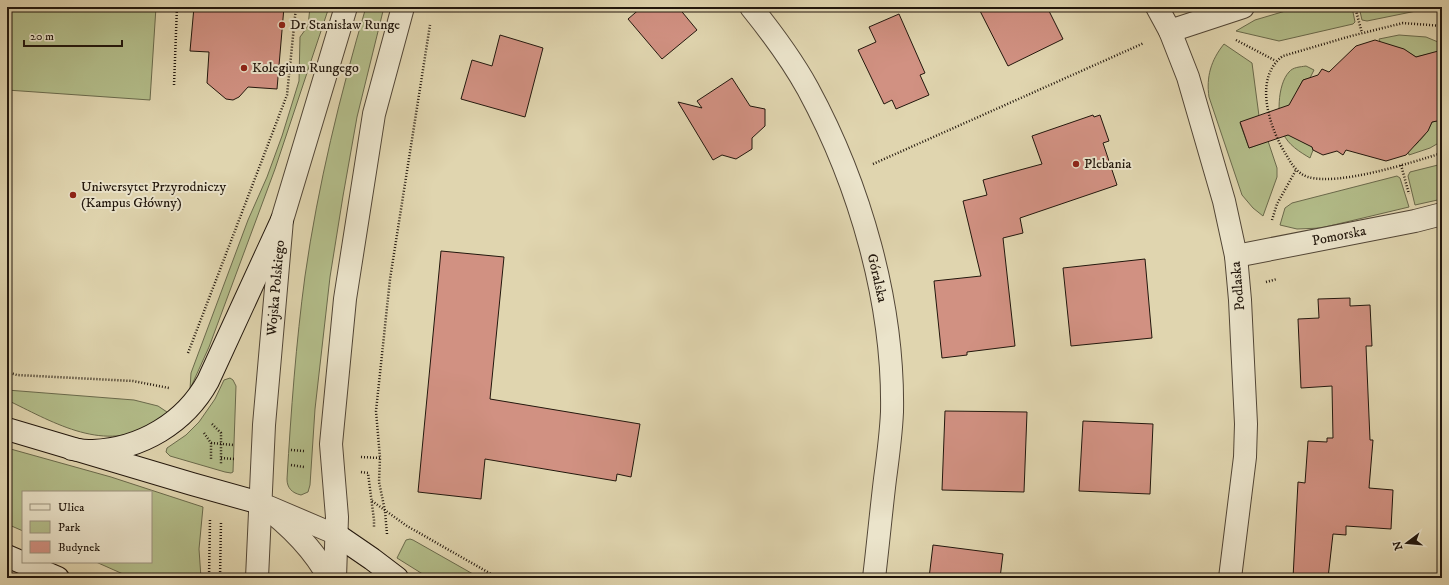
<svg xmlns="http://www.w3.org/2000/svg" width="1449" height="585" font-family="'IM FELL DW Pica',serif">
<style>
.green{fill:#b3bd8a;stroke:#6a6a4c}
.building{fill:#d19182;stroke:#22170d}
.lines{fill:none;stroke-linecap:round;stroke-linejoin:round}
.service-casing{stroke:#524636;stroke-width:22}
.minor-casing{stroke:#524636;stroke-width:24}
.tertiary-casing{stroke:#524636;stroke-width:24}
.secondary-casing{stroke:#22170d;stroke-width:24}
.path{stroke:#22170d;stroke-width:2.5;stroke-dasharray:1 2;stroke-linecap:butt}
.service{stroke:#ebe4cb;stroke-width:20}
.minor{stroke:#ebe4cb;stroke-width:22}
.tertiary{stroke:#ebe4cb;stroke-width:22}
.secondary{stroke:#ebe4cb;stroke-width:22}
.poi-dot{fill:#8f2418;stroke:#ebe4cb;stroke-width:1.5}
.labels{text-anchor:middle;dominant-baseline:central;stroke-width:4;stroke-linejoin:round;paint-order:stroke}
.poi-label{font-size:14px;fill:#22170d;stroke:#ebe4cb;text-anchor:start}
.street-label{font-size:14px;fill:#22170d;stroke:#ebe4cb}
</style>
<rect width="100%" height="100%" fill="#e0d5af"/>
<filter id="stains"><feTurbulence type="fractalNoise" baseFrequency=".005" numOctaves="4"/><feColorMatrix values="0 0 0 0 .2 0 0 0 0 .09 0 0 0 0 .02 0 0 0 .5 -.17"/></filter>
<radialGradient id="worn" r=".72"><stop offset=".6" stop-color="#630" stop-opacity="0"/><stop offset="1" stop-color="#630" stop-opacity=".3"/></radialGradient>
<g class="green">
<path d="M7 7H156L150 100 7 90Z"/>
<path d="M310 7H329L275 169 209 347 190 389 191 373 248 220 267 177 282 136 299 81 300 37 308 26Z"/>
<path d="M366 7H384L357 117 343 196 330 277 315 409 310 485 308 492 301 495C292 493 287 488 287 479 291 411 296 343 305 276 318 185 340 95 366 7Z"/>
<path d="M1299 7H1352L1355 22 1353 24 1279 41 1236 31 1255 20Z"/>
<path d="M1359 7H1436L1367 21 1362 20Z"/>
<path d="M1399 35 1426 37 1438 42 1442 51 1416 57C1404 49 1395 46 1381 44L1379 39Z"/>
<path d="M1224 44 1252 63 1259 116 1240 123 1249 148 1268 141 1277 168V177L1263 216 1253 208 1242 195 1209 97C1206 77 1211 60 1224 44Z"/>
<path d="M1306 66 1314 70 1310 78 1303 80 1298 89 1303 142 1312 146 1313 150 1310 158C1300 152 1288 145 1283 133 1277 118 1277 85 1289 72 1293 67 1300 67 1306 66Z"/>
<path d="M1442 120V141L1430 148 1409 155 1408 150C1419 144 1427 133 1432 122Z"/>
<path d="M1442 164V199L1415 205 1408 176 1410 172Z"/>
<path d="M1397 176 1400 178 1409 207 1321 228 1297 229 1280 225 1285 208 1292 203Z"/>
<path d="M230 378 233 380 236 386 233 472 231 473 225 472 170 456 166 452 167 448 186 435 199 422 215 399 224 380Z"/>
<path d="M7 390 134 400 158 406 167 412C163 419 155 422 148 426 102 453 49 420 7 400Z"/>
<path d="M7 448 111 477 203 507 199 549 201 578H132L96 562H151V492H23V531L7 524Z"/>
<path d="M410 539 413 540 480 578H429L397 558 406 540Z"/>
</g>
<g class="building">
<path d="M194 7H284L277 89 248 87 239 97 233 100 226 99 207 83 209 52 190 51Z"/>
<path d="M642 7H678L697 30 662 59 628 19Z"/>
<path d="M978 7H1047L1063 39 1008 66Z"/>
<path d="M899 14 925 73 920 75 929 95 896 109 892 100 884 104 858 50 876 42 869 27Z"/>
<path d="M500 35 543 48 525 117 461 99 472 60 492 66Z"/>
<path d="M1375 40 1404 49 1416 57 1442 50V120L1432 122 1428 131 1406 155 1386 161 1346 150 1343 155 1337 151 1323 155 1313 150 1312 147 1288 135 1249 148 1240 122 1289 105 1303 80 1318 75 1322 69 1329 72 1356 46Z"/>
<path d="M732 78 750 106 765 109V126L752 138V149L736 159 722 155 713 160 678 102 702 108 697 101Z"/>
<path d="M1093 115 1094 117 1100 115 1109 141 1103 143 1117 185 1020 218 1023 233 1003 238 1015 346 967 352V355L942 358 934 281 981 276 963 201 987 195 983 180 1042 164 1032 136Z"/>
<path d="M441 251 504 257 490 399 640 424 631 477 617 474 616 481 485 459 481 499 418 492Z"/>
<path d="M1145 259 1152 338 1071 346 1063 268Z"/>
<path d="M1350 298V306L1370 305 1372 346H1366L1370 440H1373L1369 488 1393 490 1391 529 1346 526V535L1333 534 1328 578H1293L1298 482 1305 483 1308 441 1327 442V438H1333L1332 386 1301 388 1298 319 1319 318 1318 299Z"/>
<path d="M945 411 1027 412 1024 492 942 490Z"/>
<path d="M1083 421 1153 424 1150 494 1079 491Z"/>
<path d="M933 545 1003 554 1000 578H929Z"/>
</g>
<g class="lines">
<defs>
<path id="service" d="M269 506 337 535"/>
<g id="minor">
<path d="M751 7C772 33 792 60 808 89 860 185 894 303 892 412 891 434 888 457 885 479 881 512 878 545 874 578"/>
<path d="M1157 7 1170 31 1188 77 1224 201 1236 256 1240 300 1246 424 1245 457 1230 578"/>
<path d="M1170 31 1243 7"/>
<path d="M1236 256 1415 221 1442 214"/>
</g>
<g id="tertiary">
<path d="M260 503C287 523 313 548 329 578"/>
<path d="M257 578 264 425 282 220 346 7"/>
<path d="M335 578 337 517 331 444 345 299 374 114 403 7"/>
</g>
<g id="secondary">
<path d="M7 429 192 484 260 503"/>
<path d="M72 449C78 450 86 451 93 451 141 449 185 423 208 381L282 220"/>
<path d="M337 535 372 559 397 578"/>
<path d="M7 556 58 578"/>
</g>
</defs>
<use href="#service" class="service-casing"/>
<use href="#minor" class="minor-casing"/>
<use href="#tertiary" class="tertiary-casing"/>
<use href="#secondary" class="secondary-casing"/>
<g class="path">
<path d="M1355 7 1362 33"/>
<path d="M1442 26 1403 23 1351 36 1283 56C1252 78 1270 130 1287 156 1292 165 1298 174 1308 177 1339 186 1410 163 1442 153"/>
<path d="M1236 40 1276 61"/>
<path d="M174 85 177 7"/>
<path d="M873 164 1144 43"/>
<path d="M1401 165 1409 194"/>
<path d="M1272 220 1277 204 1296 170"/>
<path d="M1266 282 1277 279"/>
<path d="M188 353 287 95 296 7"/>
<path d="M7 372 17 375 133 381 169 388"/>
<path d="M212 424 221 433V464"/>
<path d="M204 433 211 443V460"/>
<path d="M211 443 234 445"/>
<path d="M291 450 304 451"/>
<path d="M361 457 380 458"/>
<path d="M221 458 235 459"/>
<path d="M291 465 304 467"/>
<path d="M361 472 368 473 374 520V527"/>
<path d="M372 501 407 526 498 578"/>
<path d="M387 534 385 511 379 482 380 458 376 411 390 279 430 25"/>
<path d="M209 578 210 519"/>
<path d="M220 578 221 521"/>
</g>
<use href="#service" class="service"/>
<use href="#minor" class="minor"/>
<use href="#tertiary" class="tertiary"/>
<use href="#secondary" class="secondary"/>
</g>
<g class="poi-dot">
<circle cx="282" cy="25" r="4"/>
<circle cx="244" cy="68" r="4"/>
<circle cx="1076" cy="164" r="4"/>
<circle cx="73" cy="195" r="4"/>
</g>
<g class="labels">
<g class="poi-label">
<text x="290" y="25">Dr Stanisław Runge</text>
<text x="252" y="68">Kolegium Rungego</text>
<text x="1084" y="164">Plebania</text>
<text x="81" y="187">Uniwersytet Przyrodniczy<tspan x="81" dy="16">(Kampus Główny)</tspan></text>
</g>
<g class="street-label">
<text transform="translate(1339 236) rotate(-11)">Pomorska</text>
<text transform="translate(877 278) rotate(77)">Góralska</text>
<text transform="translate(1238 286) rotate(-95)">Podlaska</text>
<text transform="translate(276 288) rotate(-85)">Wojska Polskiego</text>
</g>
</g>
<rect width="1449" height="585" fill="none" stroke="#e0d5af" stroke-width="24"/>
<rect x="8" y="8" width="1433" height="569" fill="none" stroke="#22170d" stroke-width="2"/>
<rect x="12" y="12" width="1425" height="561" fill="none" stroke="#22170d"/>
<rect x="22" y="491" width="130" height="72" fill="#ebe4cb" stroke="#9b927f"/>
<rect x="30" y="504" width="20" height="6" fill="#ebe4cb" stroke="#9b927f"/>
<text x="58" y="511" font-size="12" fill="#22170d">Ulica</text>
<rect x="30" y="521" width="20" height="12" fill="#b3bd8a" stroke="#9b927f"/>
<text x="58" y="531" font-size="12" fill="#22170d">Park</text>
<rect x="30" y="541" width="20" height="12" fill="#d19182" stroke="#9b927f"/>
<text x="58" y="551" font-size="12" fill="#22170d">Budynek</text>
<g transform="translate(1407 543) rotate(254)" stroke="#ebe4cb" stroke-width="3" paint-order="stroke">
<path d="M0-3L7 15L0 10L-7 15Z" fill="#22170d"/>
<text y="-6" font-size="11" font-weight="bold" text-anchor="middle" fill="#22170d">N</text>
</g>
<path d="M24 40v6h98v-6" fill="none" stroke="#22170d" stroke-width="2"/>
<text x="30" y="40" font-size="12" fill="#22170d" stroke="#ebe4cb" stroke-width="3" paint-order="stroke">20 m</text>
<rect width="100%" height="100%" filter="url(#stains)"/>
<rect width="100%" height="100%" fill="url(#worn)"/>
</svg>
